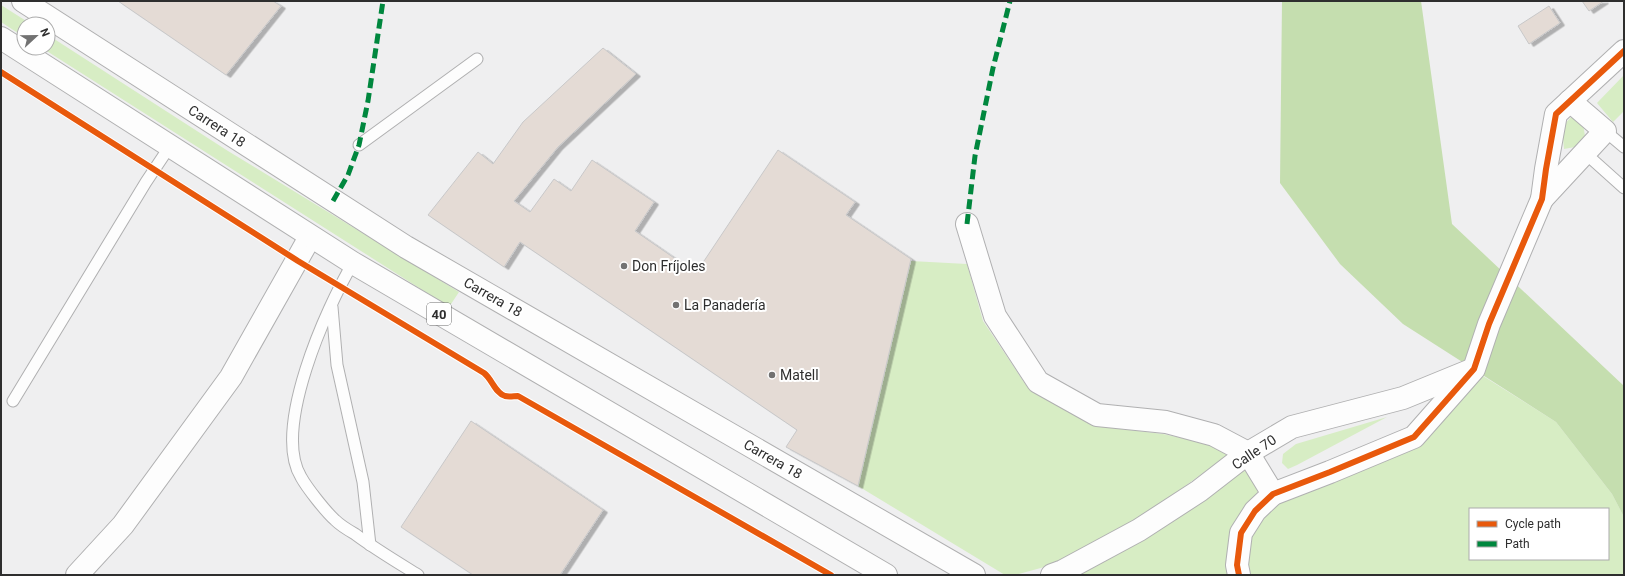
<svg xmlns="http://www.w3.org/2000/svg" width="1625" height="576" font-family="Roboto,sans-serif">
<style>
.green{fill:#d7edc4;fill-rule:evenodd}
.forest{fill:#c5deaf}
.building{fill:#e4dbd5;stroke:#c8c8c9;filter:url(#shadow)}
.lines{fill:none;stroke-linecap:round;stroke-linejoin:round}
.lane-casing{stroke:#b0b0b1;stroke-width:13}
.street-casing{stroke:#b0b0b1;stroke-width:24}
.primary-casing{stroke:#b0b0b1;stroke-width:24}
.lane{stroke:#fdfdfd;stroke-width:11}
.street{stroke:#fdfdfd;stroke-width:22}
.primary{stroke:#fdfdfd;stroke-width:22}
.quiet{stroke:#00873e;stroke-width:5;stroke-dasharray:10 5;stroke-linecap:butt}
.cycleway-casing{stroke:#fff;stroke-width:8}
.cycleway{stroke:#e8590c;stroke-width:6}
.poi-dot{fill:#727272;stroke:#fff;stroke-width:1.5}
.labels{text-anchor:middle;dominant-baseline:central;stroke-width:4;stroke-linejoin:round;paint-order:stroke}
.shield{fill:#fff;stroke:#6d6d6d;stroke-width:1}
.shield-label{font-size:13px;font-weight:bold;fill:#2e2e2e}
.street-label{font-size:14px;fill:#2e2e2e;stroke:#fff}
.poi-label{font-size:14px;fill:#2e2e2e;stroke:#fff;text-anchor:start}
</style>
<defs>
<filter id="shadow"><feDropShadow dx="4.5" dy="2.5" stdDeviation="0" flood-color="#0004"/></filter>
</defs>
<rect width="100%" height="100%" fill="#efeff0"/>
<g class="green">
<path d="M1 5 31 24H24V37L1 22Z"/>
<path d="M48 35 228 151 459 292 449 307 42 48H48Z"/>
<path d="M1624 75V112H1623L1613 122 1597 103Z"/>
<path d="M1573 115 1583 124 1585 136 1575 147 1564 149 1562 127Z"/>
<path d="M911 261 967 264 983 321 1028 388 1096 426 1163 434 1213 445 1228 455 1141 518 1048 566 1015 575H1005L858 486Z"/>
<path d="M1483 376 1556 422 1612 494 1624 517V575H1250C1248 566 1247 546 1250 537 1255 525 1269 512 1278 503L1421 444ZM1470 509H1608V559H1470Z"/>
<path d="M1387 417 1297 465 1288 469 1282 463 1283 454 1296 444Z"/>
<path d="M1247 470 1258 487 1257 496 1229 575H1078L1239 473Z"/>
</g>
<path class="forest" d="M1282 1H1421L1452 224 1624 386V517L1612 494 1556 422 1403 324 1340 264 1280 183Z"/>
<g class="building">
<path d="M118 1H273L281 6 226 75Z"/>
<path d="M1582 1H1604L1589 11Z"/>
<path d="M1549 6 1560 23 1529 44 1518 26Z"/>
<path d="M603 48 636 74 558 147 514 201 530 212 554 179 571 191 592 160 654 202 635 231 696 273 778 150 855 202 846 215 911 259 858 486 786 447 797 430 520 242 504 267 428 215 478 152 493 164 523 122Z"/>
<path d="M471 421 603 510 560 575H473L401 527Z"/>
</g>
<g class="lines">
<defs>
<g id="lane">
<path d="M1605 131 1624 147"/>
<path d="M359 145 477 59"/>
<path d="M1585 153 1624 188"/>
<path d="M353 263C326 308 272 429 301 477 307 488 326 512 335 520 341 526 348 530 355 534 375 549 397 562 418 575"/>
<path d="M332 307 337 365 363 482 370 545"/>
<path d="M13 401 146 182 170 146"/>
</g>
<g id="street">
<path d="M1542 199 1605 131 1570 101"/>
<path d="M967 224 995 316 1038 382 1097 415 1166 422 1214 435 1248 453 1273 494"/>
<path d="M77 575 123 525 231 377 310 237"/>
<path d="M1052 575 1063 571 1139 530 1199 491 1248 453 1292 427 1403 398 1469 371"/>
<path d="M1239 575 1237 565 1241 533 1255 511 1273 494 1330 472 1414 437 1474 369 1489 324 1542 199 1546 169 1556 114 1624 51"/>
</g>
<g id="primary">
<path d="M23 1 406 247 974 575"/>
<path d="M1 38 353 263 886 575"/>
</g>
</defs>
<use href="#lane" class="lane-casing"/>
<use href="#street" class="street-casing"/>
<use href="#primary" class="primary-casing"/>
<use href="#lane" class="lane"/>
<use href="#street" class="street"/>
<use href="#primary" class="primary"/>
<g class="quiet">
<path d="M333 201 348 175 359 145 368 101 383 1"/>
<path d="M967 224 975 156 993 68 1010 1"/>
</g>
<defs>
<g id="cycleway">
<path d="M1 72 298 261 484 373C492 379 495 393 505 396 509 397 514 396 518 396L831 575"/>
<path d="M1239 575 1237 565 1241 533 1255 511 1273 494 1330 472 1414 437 1474 369 1489 324 1542 199 1546 169 1556 114 1624 51"/>
</g>
</defs>
<use href="#cycleway" class="cycleway-casing"/>
<use href="#cycleway" class="cycleway"/>
</g>
<g class="poi-dot">
<circle cx="624" cy="266" r="4"/>
<circle cx="676" cy="305" r="4"/>
<circle cx="772" cy="375" r="4"/>
</g>
<g class="labels">
<rect class="shield" x="427" y="303" width="24" height="22" rx="3"/>
<g class="shield-label">
<text x="439" y="314">40</text>
</g>
<g class="street-label">
<text transform="translate(217 126) rotate(33)">Carrera 18</text>
<text transform="translate(493 297) rotate(30)">Carrera 18</text>
<text transform="translate(1254 452) rotate(-34)">Calle 70</text>
<text transform="translate(773 459) rotate(30)">Carrera 18</text>
</g>
<g class="poi-label">
<text x="632" y="266">Don Fríjoles</text>
<text x="684" y="305">La Panadería</text>
<text x="780" y="375">Matell</text>
</g>
</g>
<rect width="1625" height="576" fill="none" stroke="#2e2e2e" stroke-width="4"/>
<rect x="1469" y="508" width="140" height="52" fill="#ffffff" stroke="#ababab"/>
<rect x="1477" y="521" width="20" height="6" fill="#e8590c" stroke="#ababab"/>
<text x="1505" y="528" font-size="12" fill="#2e2e2e">Cycle path</text>
<rect x="1477" y="541" width="20" height="6" fill="#00873e" stroke="#ababab"/>
<text x="1505" y="548" font-size="12" fill="#2e2e2e">Path</text>
<g transform="translate(36 36) rotate(68)"><circle r="19" fill="#ffffff" stroke="#ababab"/>
<path d="M0-3L7 15L0 10L-7 15Z" fill="#727272"/>
<text y="-6" font-size="11" font-weight="bold" text-anchor="middle" fill="#2e2e2e">N</text>
</g>
</svg>
